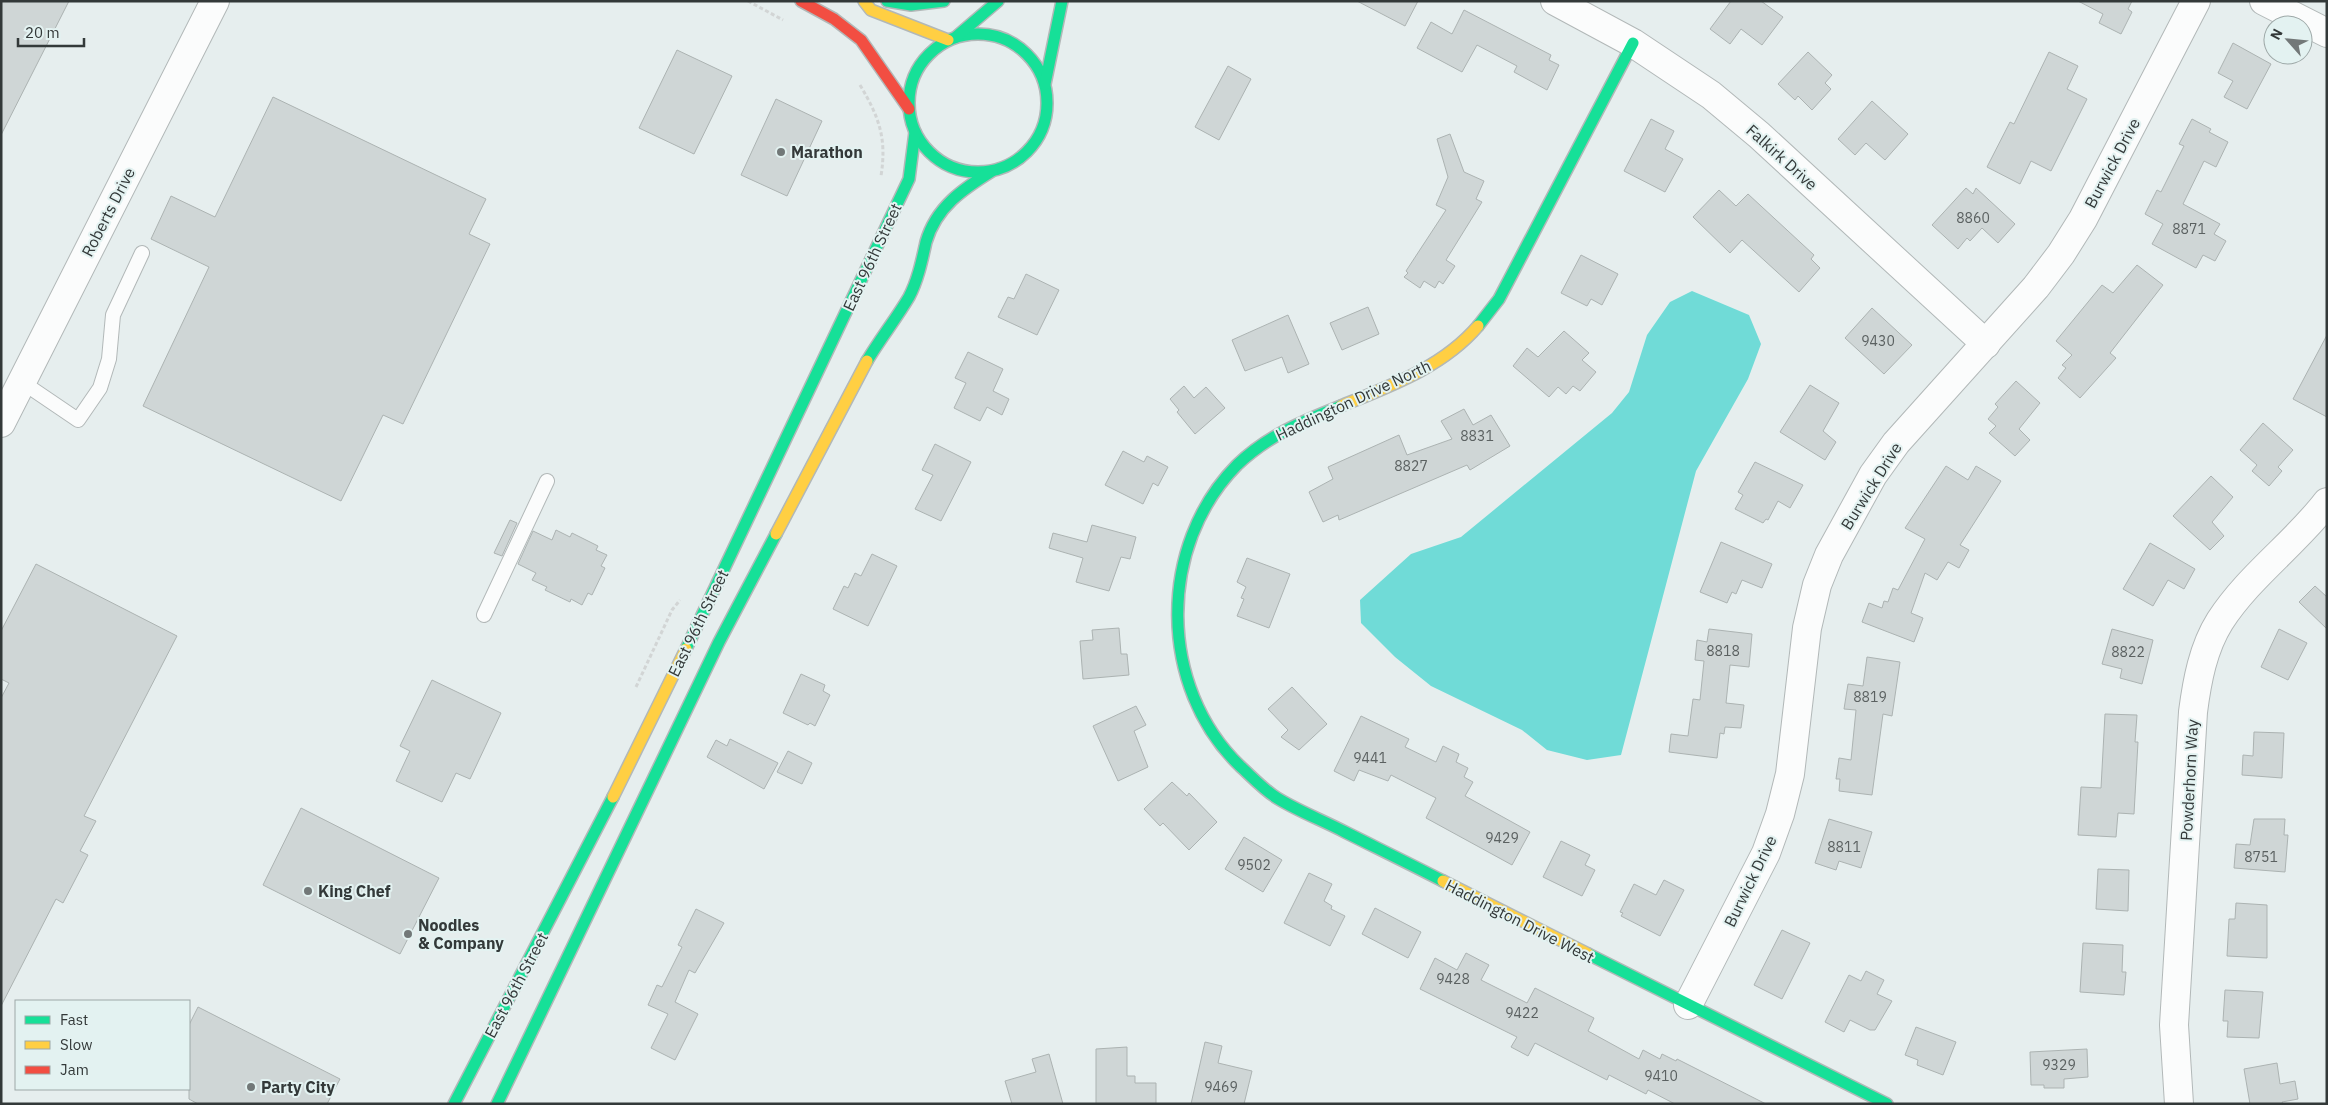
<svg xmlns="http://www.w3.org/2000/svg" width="2328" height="1105" font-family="'IBM Plex Sans',sans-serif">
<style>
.water{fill:#70dbd7}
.building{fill:#cfd6d6;stroke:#acb3b2}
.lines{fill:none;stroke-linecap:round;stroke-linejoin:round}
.lane-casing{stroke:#b2b8b8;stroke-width:16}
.street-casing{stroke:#b2b8b8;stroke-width:30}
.fast-casing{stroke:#b2b8b8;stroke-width:14}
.slow-casing{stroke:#b2b8b8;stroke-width:14}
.jam-casing{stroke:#b2b8b8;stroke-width:14}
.path{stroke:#d2d5d5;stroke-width:3;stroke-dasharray:4 2.5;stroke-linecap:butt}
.lane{stroke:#fbfcfc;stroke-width:14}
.street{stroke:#fbfcfc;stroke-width:28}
.fast{stroke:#16e098;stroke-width:11}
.slow{stroke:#ffcf43;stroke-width:11}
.jam{stroke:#f24e42;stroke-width:11}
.poi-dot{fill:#727878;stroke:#e3f2f1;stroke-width:2}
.labels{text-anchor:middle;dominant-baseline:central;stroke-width:4;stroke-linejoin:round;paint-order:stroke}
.number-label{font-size:14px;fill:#5b6161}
.poi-label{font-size:16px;font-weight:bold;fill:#333939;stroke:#e3f2f1;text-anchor:start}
.street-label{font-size:16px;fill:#333939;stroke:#e3f2f1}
</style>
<rect width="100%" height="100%" fill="#e6eeee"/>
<path class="water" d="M1692 291 1749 315 1761 344 1748 379 1696 471 1621 755 1587 760 1547 750 1522 730 1431 686 1395 657 1361 623 1360 600 1411 554 1461 537 1612 413 1629 392 1647 335 1670 302Z"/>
<g class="building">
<path d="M1 1H69L1 135Z"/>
<path d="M1357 1H1418L1405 26Z"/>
<path d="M1731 1H1761L1783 17 1762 45 1741 29 1730 44 1710 29Z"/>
<path d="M2078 1H2132L2128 9 2132 12 2121 34 2099 23 2103 14Z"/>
<path d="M1464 10 1551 55 1549 60 1559 65 1547 90 1514 72 1517 66 1477 45 1462 72 1417 48 1431 22 1452 34Z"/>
<path d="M2233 43 2271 64 2247 109 2224 97 2233 81 2218 73Z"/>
<path d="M677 50 732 76 694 154 639 128Z"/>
<path d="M1808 52 1832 75 1825 83 1831 89 1812 110 1798 96 1795 100 1778 84Z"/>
<path d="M2049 52 2078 66 2067 89 2087 99 2051 171 2031 161 2020 184 1987 167 2010 122 2014 124Z"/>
<path d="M1228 66 1251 79 1219 140 1195 127Z"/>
<path d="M273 97 486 199 469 234 490 244 403 424 383 415 341 501 143 406 209 267 151 239 171 196 215 217Z"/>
<path d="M776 99 822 121 787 196 741 175Z"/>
<path d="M1872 101 1908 134 1885 160 1866 143 1855 155 1838 139Z"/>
<path d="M1651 119 1674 131 1665 149 1683 159 1665 192 1624 171Z"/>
<path d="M2192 119 2211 129 2209 132 2228 142 2216 167 2204 161 2183 204 2220 224 2214 234 2226 241 2215 261 2203 255 2196 268 2152 244 2163 224 2145 214 2157 190 2161 192 2184 146 2179 144Z"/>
<path d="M1450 134 1464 172 1484 181 1476 199 1482 202 1446 260 1455 266 1443 284 1439 281 1435 288 1424 281 1420 288 1404 277 1408 273 1406 271 1446 210 1436 205 1448 177 1437 139Z"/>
<path d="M1966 188 1973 194 1976 188 2015 224 1998 243 1982 228 1970 241 1967 238 1958 249 1932 225Z"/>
<path d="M1719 190 1736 206 1748 194 1814 255 1811 259 1820 268 1799 292 1742 240 1730 253 1693 217Z"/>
<path d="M1581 255 1618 274 1602 305 1591 299 1587 306 1561 293Z"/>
<path d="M2137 265 2163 285 2110 353 2116 358 2080 398 2058 378 2066 368 2062 365 2072 355 2056 341 2102 285 2113 293Z"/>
<path d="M1026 274 1059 290 1037 335 998 317 1008 297 1014 299Z"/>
<path d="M1368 307 1379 334 1342 350 1330 323Z"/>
<path d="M1872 308 1912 345 1884 374 1845 338Z"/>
<path d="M1288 315 1309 364 1288 373 1282 357 1245 371 1232 340Z"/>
<path d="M1564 331 1589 353 1582 360 1596 372 1580 391 1573 386 1566 394 1558 387 1549 397 1513 366 1527 348 1538 357Z"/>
<path d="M2327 335V417L2293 399Z"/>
<path d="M968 352 1003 369 993 391 1009 399 1002 415 987 407 980 421 954 408 966 383 955 378Z"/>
<path d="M2016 381 2040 403 2019 429 2030 440 2015 456 1989 433 1996 426 1988 419 1998 407 1995 404Z"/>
<path d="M1810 385 1839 403 1823 431 1836 442 1825 460 1780 432Z"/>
<path d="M1184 386 1194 398 1206 387 1225 408 1195 434 1177 412 1179 410 1170 399Z"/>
<path d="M1464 409 1473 425 1491 415 1510 446 1470 470 1467 465 1339 520 1338 515 1323 522 1309 492 1333 479 1328 467 1399 435 1407 455 1452 439 1441 421Z"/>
<path d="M2263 423 2293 450 2278 467 2282 471 2269 486 2252 471 2257 465 2240 450Z"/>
<path d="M935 444 971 462 941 521 915 509 933 475 922 470Z"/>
<path d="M1123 451 1144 462 1147 456 1168 467 1158 486 1153 483 1143 504 1105 485Z"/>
<path d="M1755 462 1803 485 1790 508 1778 501 1768 520 1766 519 1763 523 1735 509 1743 495 1738 492Z"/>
<path d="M1946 466 1968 480 1976 466 2001 481 1960 545 1969 550 1959 568 1948 562 1937 580 1925 573 1911 613 1923 618 1914 642 1862 622 1869 603 1882 608 1884 601 1888 602 1893 588 1898 590 1925 539 1905 528Z"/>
<path d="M2211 476 2233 497 2212 522 2224 536 2210 550 2173 516Z"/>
<path d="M510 520 517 523 502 556 494 553Z"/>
<path d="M1092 525 1136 537 1130 559 1121 557 1109 591 1076 582 1083 558 1049 548 1053 533 1087 542Z"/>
<path d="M556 530 570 537 572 533 598 546 596 550 607 555 601 566 605 568 592 595 588 593 582 605 571 599 570 602 545 590 547 587 532 580 536 573 518 564 533 531 552 540Z"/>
<path d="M1721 542 1772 564 1762 588 1742 580 1736 594 1732 592 1727 603 1700 592Z"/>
<path d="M2150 543 2195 569 2184 589 2168 580 2153 606 2123 589Z"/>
<path d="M872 554 897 566 868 626 833 609 844 586 848 588 855 573 861 576Z"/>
<path d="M1247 558 1290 574 1269 628 1237 616 1244 599 1241 598 1246 587 1237 582Z"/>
<path d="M36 564 177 636 84 816 96 821 80 851 88 855 63 903 56 899 1 1006V698L9 683 1 679V631Z"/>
<path d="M2315 586 2327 597V629L2299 602Z"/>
<path d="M1119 628 1121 654H1127L1129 675 1083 679 1080 641 1093 640 1092 630Z"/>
<path d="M1709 629 1752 634 1749 667 1730 665 1726 703 1744 705 1741 728 1725 727 1724 734 1720 733 1717 758 1669 752 1671 734 1688 736 1693 699 1700 700 1704 661 1695 660 1697 640 1707 642Z"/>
<path d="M2112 629 2153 640 2142 684 2120 678 2122 669 2102 664Z"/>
<path d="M2279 629 2307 643 2288 680 2261 667Z"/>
<path d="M1867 657 1900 662 1892 716 1883 714 1872 795 1839 791 1840 779H1836L1839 758 1851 760 1856 710 1844 709 1848 684 1863 686Z"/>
<path d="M801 674 825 685 823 691 830 695 815 726 810 723 808 725 783 713Z"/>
<path d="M432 680 501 713 470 779 456 773 442 802 396 781 410 751 400 746Z"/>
<path d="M1292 687 1327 724 1299 750 1281 737 1288 730 1268 709Z"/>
<path d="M1136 706 1146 725 1134 731 1148 767 1118 781 1093 726Z"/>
<path d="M2105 714 2137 715 2135 742H2138L2134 814 2118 813 2116 837 2078 835 2081 787 2101 788Z"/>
<path d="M1361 716 1409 739 1405 747 1436 762 1443 746 1459 754 1456 762 1468 768 1464 777 1473 782 1465 796 1530 832 1512 865 1426 818 1436 798 1391 775 1388 781 1359 770 1354 781 1334 771Z"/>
<path d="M2254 732 2284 733 2282 778 2242 775 2243 755 2253 756Z"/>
<path d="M730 739 778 763 764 789 707 757 716 740 727 746Z"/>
<path d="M788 751 812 763 802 784 777 772Z"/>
<path d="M1172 782 1187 796 1189 793 1217 822 1189 850 1163 823 1160 826 1144 809Z"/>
<path d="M301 808 439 878 400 954 263 885Z"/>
<path d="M1829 819 1872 832 1861 868 1839 861 1836 870 1815 863Z"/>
<path d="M2254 819H2285L2284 835H2288L2285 872 2234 868 2236 844 2250 845Z"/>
<path d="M1244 837 1282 860 1263 892 1225 869Z"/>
<path d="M1561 841 1590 855 1585 865 1595 870 1582 896 1543 877Z"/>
<path d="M2098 869 2129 870 2128 911 2096 909Z"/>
<path d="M1309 873 1332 884 1324 901 1332 906 1331 909 1345 916 1330 946 1284 923Z"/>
<path d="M1664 880 1684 890 1660 936 1621 916 1623 913 1620 912 1634 884 1656 895Z"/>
<path d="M2236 903 2267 905V958L2227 956 2229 919H2235Z"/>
<path d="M1375 908 1421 932 1408 958 1362 934Z"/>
<path d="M696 909 724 923 695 973 689 970 675 1002 698 1014 675 1060 651 1048 668 1014 648 1005 657 985 662 987 682 947 678 945Z"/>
<path d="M1782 930 1810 943 1782 999 1754 985Z"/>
<path d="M2083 943 2123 945 2122 972H2126L2124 995 2080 992Z"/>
<path d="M1466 953 1489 965 1481 980 1527 1003 1535 988 1594 1018 1588 1031 1639 1059 1643 1050 1660 1059 1662 1054 1676 1061 1677 1059 1766 1104H1675L1648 1090 1646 1094 1609 1075 1607 1080 1535 1043 1528 1056 1511 1047 1517 1037 1420 989 1435 958 1457 970Z"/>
<path d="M1866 971 1884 980 1877 994 1892 1001 1875 1030H1870L1850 1020 1844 1032 1825 1022 1849 975 1861 981Z"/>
<path d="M2225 990 2263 992 2259 1038 2227 1037 2228 1021H2223Z"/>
<path d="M198 1007 340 1079 327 1104H198L189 1099V1025Z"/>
<path d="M1916 1027 1956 1042 1943 1075 1917 1065 1918 1060 1905 1055Z"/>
<path d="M1205 1042 1222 1046 1218 1063 1252 1071 1244 1104H1191Z"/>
<path d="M1127 1047V1076H1135V1083H1156V1104H1096V1049Z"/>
<path d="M2087 1049 2088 1077 2064 1079V1088H2044V1085H2031L2030 1052Z"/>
<path d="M1049 1054 1063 1104H1012L1005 1081 1036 1072 1032 1059Z"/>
<path d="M2277 1063 2280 1084 2295 1081 2298 1099 2282 1102 2283 1104H2250L2244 1069Z"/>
</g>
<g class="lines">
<defs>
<g id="lane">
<path d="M22 382 78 420 100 388 109 359 113 315 142 253"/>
<path d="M484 615 547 481"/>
</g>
<g id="street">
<path d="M1555 1 1633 43 1711 95 1759 135 1986 344"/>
<path d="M2264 1 2327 33"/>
<path d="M1 423 215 1"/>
<path d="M1688 1005 1766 853 1780 814 1790 774 1807 628 1817 585 1829 555 1873 475 1896 443 2036 287 2061 254 2083 219 2196 1"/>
<path d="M2179 1104 2174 1025 2193 712C2197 681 2203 648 2220 621 2249 576 2295 544 2327 502"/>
</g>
<g id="fast">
<path d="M887 1 911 5 944 1"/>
<circle cx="978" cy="103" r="69"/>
<path d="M956 37 998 1"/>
<path d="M1045 84 1062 1"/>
<path d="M1478 326 1499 299 1633 43"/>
<path d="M867 361C880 339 896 319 909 297 918 280 922 260 926 242 936 207 963 189 992 171"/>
<path d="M1341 406C1303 421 1267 436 1237 465 1157 546 1158 687 1240 766 1251 776 1264 790 1277 798 1298 811 1322 820 1345 832 1377 848 1410 864 1443 881"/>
<path d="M686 649 909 179 915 132"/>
<path d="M1588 954 1887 1104"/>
<path d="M454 1104 613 797"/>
<path d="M497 1104 719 642 776 534"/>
</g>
<g id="slow">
<path d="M864 1 871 10 948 40"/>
<path d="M1341 406C1390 386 1443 367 1478 326"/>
<path d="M776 534 867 361"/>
<path d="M613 797 686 649"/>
<path d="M1443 881 1588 954"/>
</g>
<path id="jam" d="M801 1 834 19 861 40 909 109"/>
</defs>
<use href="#lane" class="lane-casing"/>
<use href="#street" class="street-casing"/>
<use href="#fast" class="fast-casing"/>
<use href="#slow" class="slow-casing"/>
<use href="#jam" class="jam-casing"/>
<g class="path">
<path d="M748 1 783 20"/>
<path d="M860 85C879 117 887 138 881 176"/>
<path d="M636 687 672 610 680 600"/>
</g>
<use href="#lane" class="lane"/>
<use href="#street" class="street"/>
<use href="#fast" class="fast"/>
<use href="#slow" class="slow"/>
<use href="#jam" class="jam"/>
</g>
<g class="poi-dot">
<circle cx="781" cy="152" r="5"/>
<circle cx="308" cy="891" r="5"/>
<circle cx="408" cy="934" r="5"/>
<circle cx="251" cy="1087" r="5"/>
</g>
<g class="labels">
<g class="number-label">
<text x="1973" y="218">8860</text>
<text x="2189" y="229">8871</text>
<text x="1878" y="341">9430</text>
<text x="1477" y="436">8831</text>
<text x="1411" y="466">8827</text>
<text x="1723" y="651">8818</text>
<text x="2128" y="652">8822</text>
<text x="1870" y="697">8819</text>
<text x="1370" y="758">9441</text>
<text x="1502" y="838">9429</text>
<text x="1844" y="847">8811</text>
<text x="2261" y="857">8751</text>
<text x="1254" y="865">9502</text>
<text x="1453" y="979">9428</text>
<text x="1522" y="1013">9422</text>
<text x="2059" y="1065">9329</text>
<text x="1661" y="1076">9410</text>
<text x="1221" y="1087">9469</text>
</g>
<g class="poi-label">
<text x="791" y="152">Marathon</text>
<text x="318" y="891">King Chef</text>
<text x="418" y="925">Noodles<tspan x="418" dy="18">&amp; Company</tspan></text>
<text x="261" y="1087">Party City</text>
</g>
<g class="street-label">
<text transform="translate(1782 157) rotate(42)">Falkirk Drive</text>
<text transform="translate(2112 163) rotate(-62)">Burwick Drive</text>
<text transform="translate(108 212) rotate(-63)">Roberts Drive</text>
<text transform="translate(872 257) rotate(-65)">East 96th Street</text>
<text transform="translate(1353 400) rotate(-25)">Haddington Drive North</text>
<text transform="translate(1871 486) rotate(-58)">Burwick Drive</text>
<text transform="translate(698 623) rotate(-64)">East 96th Street</text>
<text transform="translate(2189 780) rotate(-87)">Powderhorn Way</text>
<text transform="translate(1750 881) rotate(-64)">Burwick Drive</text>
<text transform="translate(1520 921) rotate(27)">Haddington Drive West</text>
<text transform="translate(516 985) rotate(-62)">East 96th Street</text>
</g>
</g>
<rect width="2328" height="1105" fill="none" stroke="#333939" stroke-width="5"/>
<rect x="15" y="1000" width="175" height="90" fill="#e3f2f1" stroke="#9da8a7"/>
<rect x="25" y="1016" width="25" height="8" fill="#16e098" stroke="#9da8a7"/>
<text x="60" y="1025" font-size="15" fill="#333939">Fast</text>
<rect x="25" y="1041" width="25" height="8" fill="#ffcf43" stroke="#9da8a7"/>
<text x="60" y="1050" font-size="15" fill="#333939">Slow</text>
<rect x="25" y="1066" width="25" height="8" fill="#f24e42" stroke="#9da8a7"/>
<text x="60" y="1075" font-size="15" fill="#333939">Jam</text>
<g transform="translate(2288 40) rotate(297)"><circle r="24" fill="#e3f2f1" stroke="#9da8a7"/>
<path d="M0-4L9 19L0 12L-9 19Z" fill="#727878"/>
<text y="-8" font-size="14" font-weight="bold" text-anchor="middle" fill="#333939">N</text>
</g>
<path d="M18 38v8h66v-8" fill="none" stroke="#333939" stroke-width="2.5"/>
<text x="25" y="38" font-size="15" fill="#333939" stroke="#e3f2f1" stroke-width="4" paint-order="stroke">20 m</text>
</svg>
